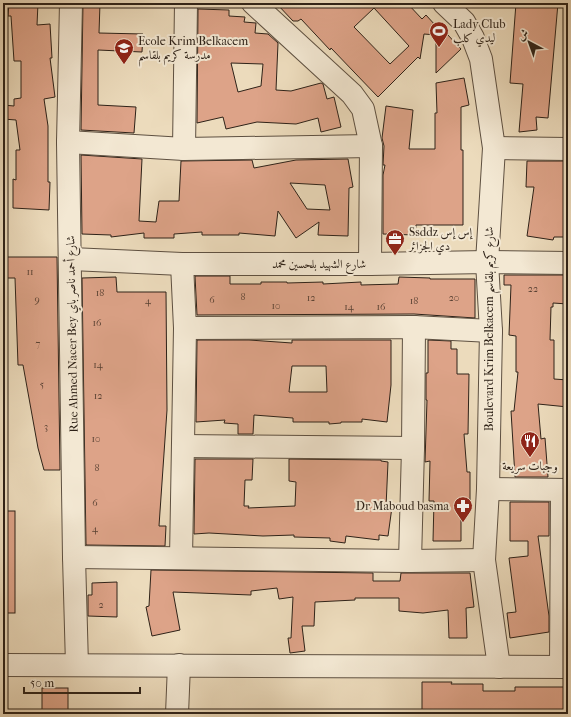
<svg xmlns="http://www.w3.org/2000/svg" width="571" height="717" font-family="'IM FELL French Canon',Amiri,serif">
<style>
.building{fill:#dda388;stroke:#2e2218;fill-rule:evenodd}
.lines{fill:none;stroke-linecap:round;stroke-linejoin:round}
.minor-casing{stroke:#5e5041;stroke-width:24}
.minor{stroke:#f3e8d3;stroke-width:22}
.labels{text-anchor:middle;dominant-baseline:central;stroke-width:4;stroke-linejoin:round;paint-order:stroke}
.number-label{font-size:10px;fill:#5a4234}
.poi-label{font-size:12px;fill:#2e2218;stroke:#f3e8d3;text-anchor:start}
.street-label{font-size:12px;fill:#2e2218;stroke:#f3e8d3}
</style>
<rect width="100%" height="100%" fill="#ecdbbc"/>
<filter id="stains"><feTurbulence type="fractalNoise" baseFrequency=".005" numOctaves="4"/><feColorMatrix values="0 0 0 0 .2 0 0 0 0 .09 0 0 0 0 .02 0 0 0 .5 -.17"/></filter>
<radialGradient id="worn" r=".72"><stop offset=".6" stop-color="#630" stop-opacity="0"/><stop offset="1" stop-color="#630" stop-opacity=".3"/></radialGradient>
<g class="building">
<path d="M9 3H38L37 25 50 24 52 58H50L55 97 44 99 48 126V182H50L49 210 13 208V179L16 180V150H20L16 120 3 119V105L14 106V99L21 98V61H14L11 16H8Z"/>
<path d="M83 3H100L99 33 143 34 142 52 98 50V105L136 107 134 133 81 130Z"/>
<path d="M276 3H407L422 19 426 15 445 36 447 34 461 49 436 73V35L424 34 420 59 418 57 378 97 331 48 330 50 301 19 298 21H293ZM374 8 409 46 390 64 354 27Z"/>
<path d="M516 3H558L548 118 536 117 537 130 519 132 523 84 510 83Z"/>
<path d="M198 9 229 10V16L245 17 244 22 256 23 255 33 268 34 278 43 276 90 291 91 321 83 323 84 327 99 334 97 341 127 321 132 318 118 296 124 257 122 226 129 223 117 197 123ZM231 63 263 64 261 86 238 92Z"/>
<path d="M464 78 469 105 461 107V150H463V225H416L415 235 383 234V175L385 165H383L384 146 382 138 386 106 413 110 409 149H435V113H437L436 83Z"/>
<path d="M81 155 142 159 139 221 156 222 159 201H179L181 161 252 160 254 168 296 160 348 159 353 187 349 188 348 236 318 235 319 222 296 238 278 211 275 236 239 233V235H202V232L174 234V238H144V233L111 237V235L82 234ZM290 183 325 185 330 210 307 209Z"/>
<path d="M527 161H568V237H554L553 240 527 236 534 187H526Z"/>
<path d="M3 257H57L60 470H44L38 448 23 365H18L15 278H3Z"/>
<path d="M504 275H568V304L553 303V307H551L550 340H554V379L568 380V407L538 404 541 439 545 438 548 477H515L511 411H514L518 372H516V336L509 335 511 285H504Z"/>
<path d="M195 276H230V284H261V282H287V283L323 282V284L361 282V285L398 284 399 277 430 278V279H475V318L414 314 197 315Z"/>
<path d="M116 277 117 292H166L167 410 159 526H166L165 546 86 545 82 278Z"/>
<path d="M197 340H249L292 343V340H391V385L387 422 362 419V422H341V423L329 424V422H293V418L254 415 253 434H238V424L224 423 225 420 196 422ZM292 366H326L327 392H289Z"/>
<path d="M428 340 451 341V349H457V374H469L468 434H464L467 472H470V501H461V541H433L434 501H429L430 461 425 462 427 400H426V373H428Z"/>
<path d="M195 459H253L252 480H245L244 506H249L248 508 295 506 296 482 289 481V459L381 460V461L388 462 386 507H392L388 536 379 535V540L346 536 345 543 330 541V538L294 537V535L263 536 209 533 194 534Z"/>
<path d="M510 502H549V536H538L549 616V632L510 638 507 613 516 612 509 558 528 556V541H510Z"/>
<rect x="3" y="511" width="12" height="102"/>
<path d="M151 570 373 573V581H400L401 573H470L474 607 466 608 467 638H449L448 610 423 613 399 611V598H355V600L315 602 314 626H302L305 651 290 653 288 638H291L293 597 279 599 277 588 251 591V595L173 592 180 630 152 636 146 607 149 606Z"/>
<path d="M117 582V617L88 616V595H92V583Z"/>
<path d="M422 682H452L451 684H483V691H515V687H568V714H462V712H422Z"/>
<rect x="42" y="688" width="26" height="26"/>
</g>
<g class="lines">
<defs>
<g id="minor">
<path d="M71 3 68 142 74 557 77 665"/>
<path d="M253 3 352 94 363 109 371 146 370 264"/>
<path d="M444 3 464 22 473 38 481 59 494 148 487 262 491 331 488 489 484 560 499 667"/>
<path d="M68 142 184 149 371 146"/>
<path d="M494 148 568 149"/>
<path d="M184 149 186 3"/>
<path d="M71 259 182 264H370L487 262 568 263"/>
<path d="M185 328 414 327 491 331"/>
<path d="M183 446 413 448"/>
<path d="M488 489 568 490"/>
<path d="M74 557 410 561 484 560"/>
<path d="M181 558 185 328 182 264"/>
<path d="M410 561 413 448 414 327"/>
<path d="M3 665 568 667"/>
<path d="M561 667 562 490"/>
<path d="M177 714 179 665"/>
</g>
</defs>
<use href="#minor" class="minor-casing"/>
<use href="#minor" class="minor"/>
</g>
<defs>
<symbol id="stadium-pin" viewBox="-11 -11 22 30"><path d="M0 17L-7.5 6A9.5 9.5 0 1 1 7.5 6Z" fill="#8f2418" stroke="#f3e8d3"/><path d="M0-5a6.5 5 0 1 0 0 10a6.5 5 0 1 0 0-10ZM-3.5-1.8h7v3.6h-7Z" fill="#fff"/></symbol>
<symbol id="school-pin" viewBox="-11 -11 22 30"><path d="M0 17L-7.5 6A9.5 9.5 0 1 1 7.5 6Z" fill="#8f2418" stroke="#f3e8d3"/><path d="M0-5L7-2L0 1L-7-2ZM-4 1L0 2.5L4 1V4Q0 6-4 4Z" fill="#fff"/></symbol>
<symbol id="office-pin" viewBox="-11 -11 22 30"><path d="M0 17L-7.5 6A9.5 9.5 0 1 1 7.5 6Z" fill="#8f2418" stroke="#f3e8d3"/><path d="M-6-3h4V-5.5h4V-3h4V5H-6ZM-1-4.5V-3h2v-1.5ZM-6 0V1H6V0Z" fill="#fff"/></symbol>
<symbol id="restaurant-pin" viewBox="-11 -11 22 30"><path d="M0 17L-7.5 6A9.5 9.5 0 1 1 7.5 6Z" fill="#8f2418" stroke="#f3e8d3"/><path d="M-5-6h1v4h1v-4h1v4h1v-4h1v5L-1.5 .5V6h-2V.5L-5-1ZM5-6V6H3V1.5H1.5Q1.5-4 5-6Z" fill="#fff"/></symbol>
<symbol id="pharmacy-pin" viewBox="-11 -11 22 30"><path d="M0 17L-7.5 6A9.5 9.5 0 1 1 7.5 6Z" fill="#8f2418" stroke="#f3e8d3"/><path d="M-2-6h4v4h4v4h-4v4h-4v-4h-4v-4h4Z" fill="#fff"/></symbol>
</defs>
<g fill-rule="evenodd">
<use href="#stadium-pin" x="428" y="20" width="22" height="30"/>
<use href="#school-pin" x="113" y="37" width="22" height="30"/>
<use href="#office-pin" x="384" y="228" width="22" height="30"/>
<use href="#restaurant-pin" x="519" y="430" width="22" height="30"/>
<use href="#pharmacy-pin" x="452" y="495" width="22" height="30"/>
</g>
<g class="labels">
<g class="number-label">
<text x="30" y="272">11</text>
<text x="533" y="289">22</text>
<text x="100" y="293">18</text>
<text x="243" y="297">8</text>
<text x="311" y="298">12</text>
<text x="454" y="298">20</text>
<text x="37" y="300">9</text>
<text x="212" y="300">6</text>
<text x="148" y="301">4</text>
<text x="414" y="301">18</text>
<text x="276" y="306">10</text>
<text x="349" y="307">14</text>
<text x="381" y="307">16</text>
<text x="97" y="323">16</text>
<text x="38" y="344">7</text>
<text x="98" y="365">14</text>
<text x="42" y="385">5</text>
<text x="98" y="396">12</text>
<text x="46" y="427">3</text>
<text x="96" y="439">10</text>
<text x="97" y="468">8</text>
<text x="95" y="503">6</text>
<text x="95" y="529">4</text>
<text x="101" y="605">2</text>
</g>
<g class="poi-label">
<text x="453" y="24">Lady Club<tspan x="453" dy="14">ليدي كلب</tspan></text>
<text x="138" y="41">Ecole Krim Belkacem<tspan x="138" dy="14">مدرسة كريم بلقاسم</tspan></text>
<text x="409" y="232">Ssddz إس إس<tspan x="409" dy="14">دي الجزائر</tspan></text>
<text x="530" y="466" text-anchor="middle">وجبات سريعة</text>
<text x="449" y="506" text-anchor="end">Dr Maboud basma</text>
</g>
<g class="street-label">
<text x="319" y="264">شارع الشهيد بلحسين محمد</text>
<text transform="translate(489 329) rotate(-90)">Boulevard Krim Belkacem شارع كريم بلقاسم</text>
<text transform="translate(72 334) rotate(-91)">Rue Ahmed Nacer Bey شارع أحمد ناصر باي</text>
</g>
</g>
<rect width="571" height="717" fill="none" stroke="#ecdbbc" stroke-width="16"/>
<rect x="4" y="4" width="563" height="709" fill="none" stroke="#2e2218" stroke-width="2"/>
<rect x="8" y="8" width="555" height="701" fill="none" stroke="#2e2218"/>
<g transform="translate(529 42) rotate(319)" stroke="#f3e8d3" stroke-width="3" paint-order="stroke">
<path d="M0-3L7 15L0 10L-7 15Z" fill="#2e2218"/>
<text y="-6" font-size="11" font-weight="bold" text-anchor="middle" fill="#2e2218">ش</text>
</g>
<path d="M24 687v6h116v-6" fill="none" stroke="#2e2218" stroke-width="2"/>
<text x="30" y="687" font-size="12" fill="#2e2218" stroke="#f3e8d3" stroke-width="3" paint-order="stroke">50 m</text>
<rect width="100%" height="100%" filter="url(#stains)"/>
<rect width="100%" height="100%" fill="url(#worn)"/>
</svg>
